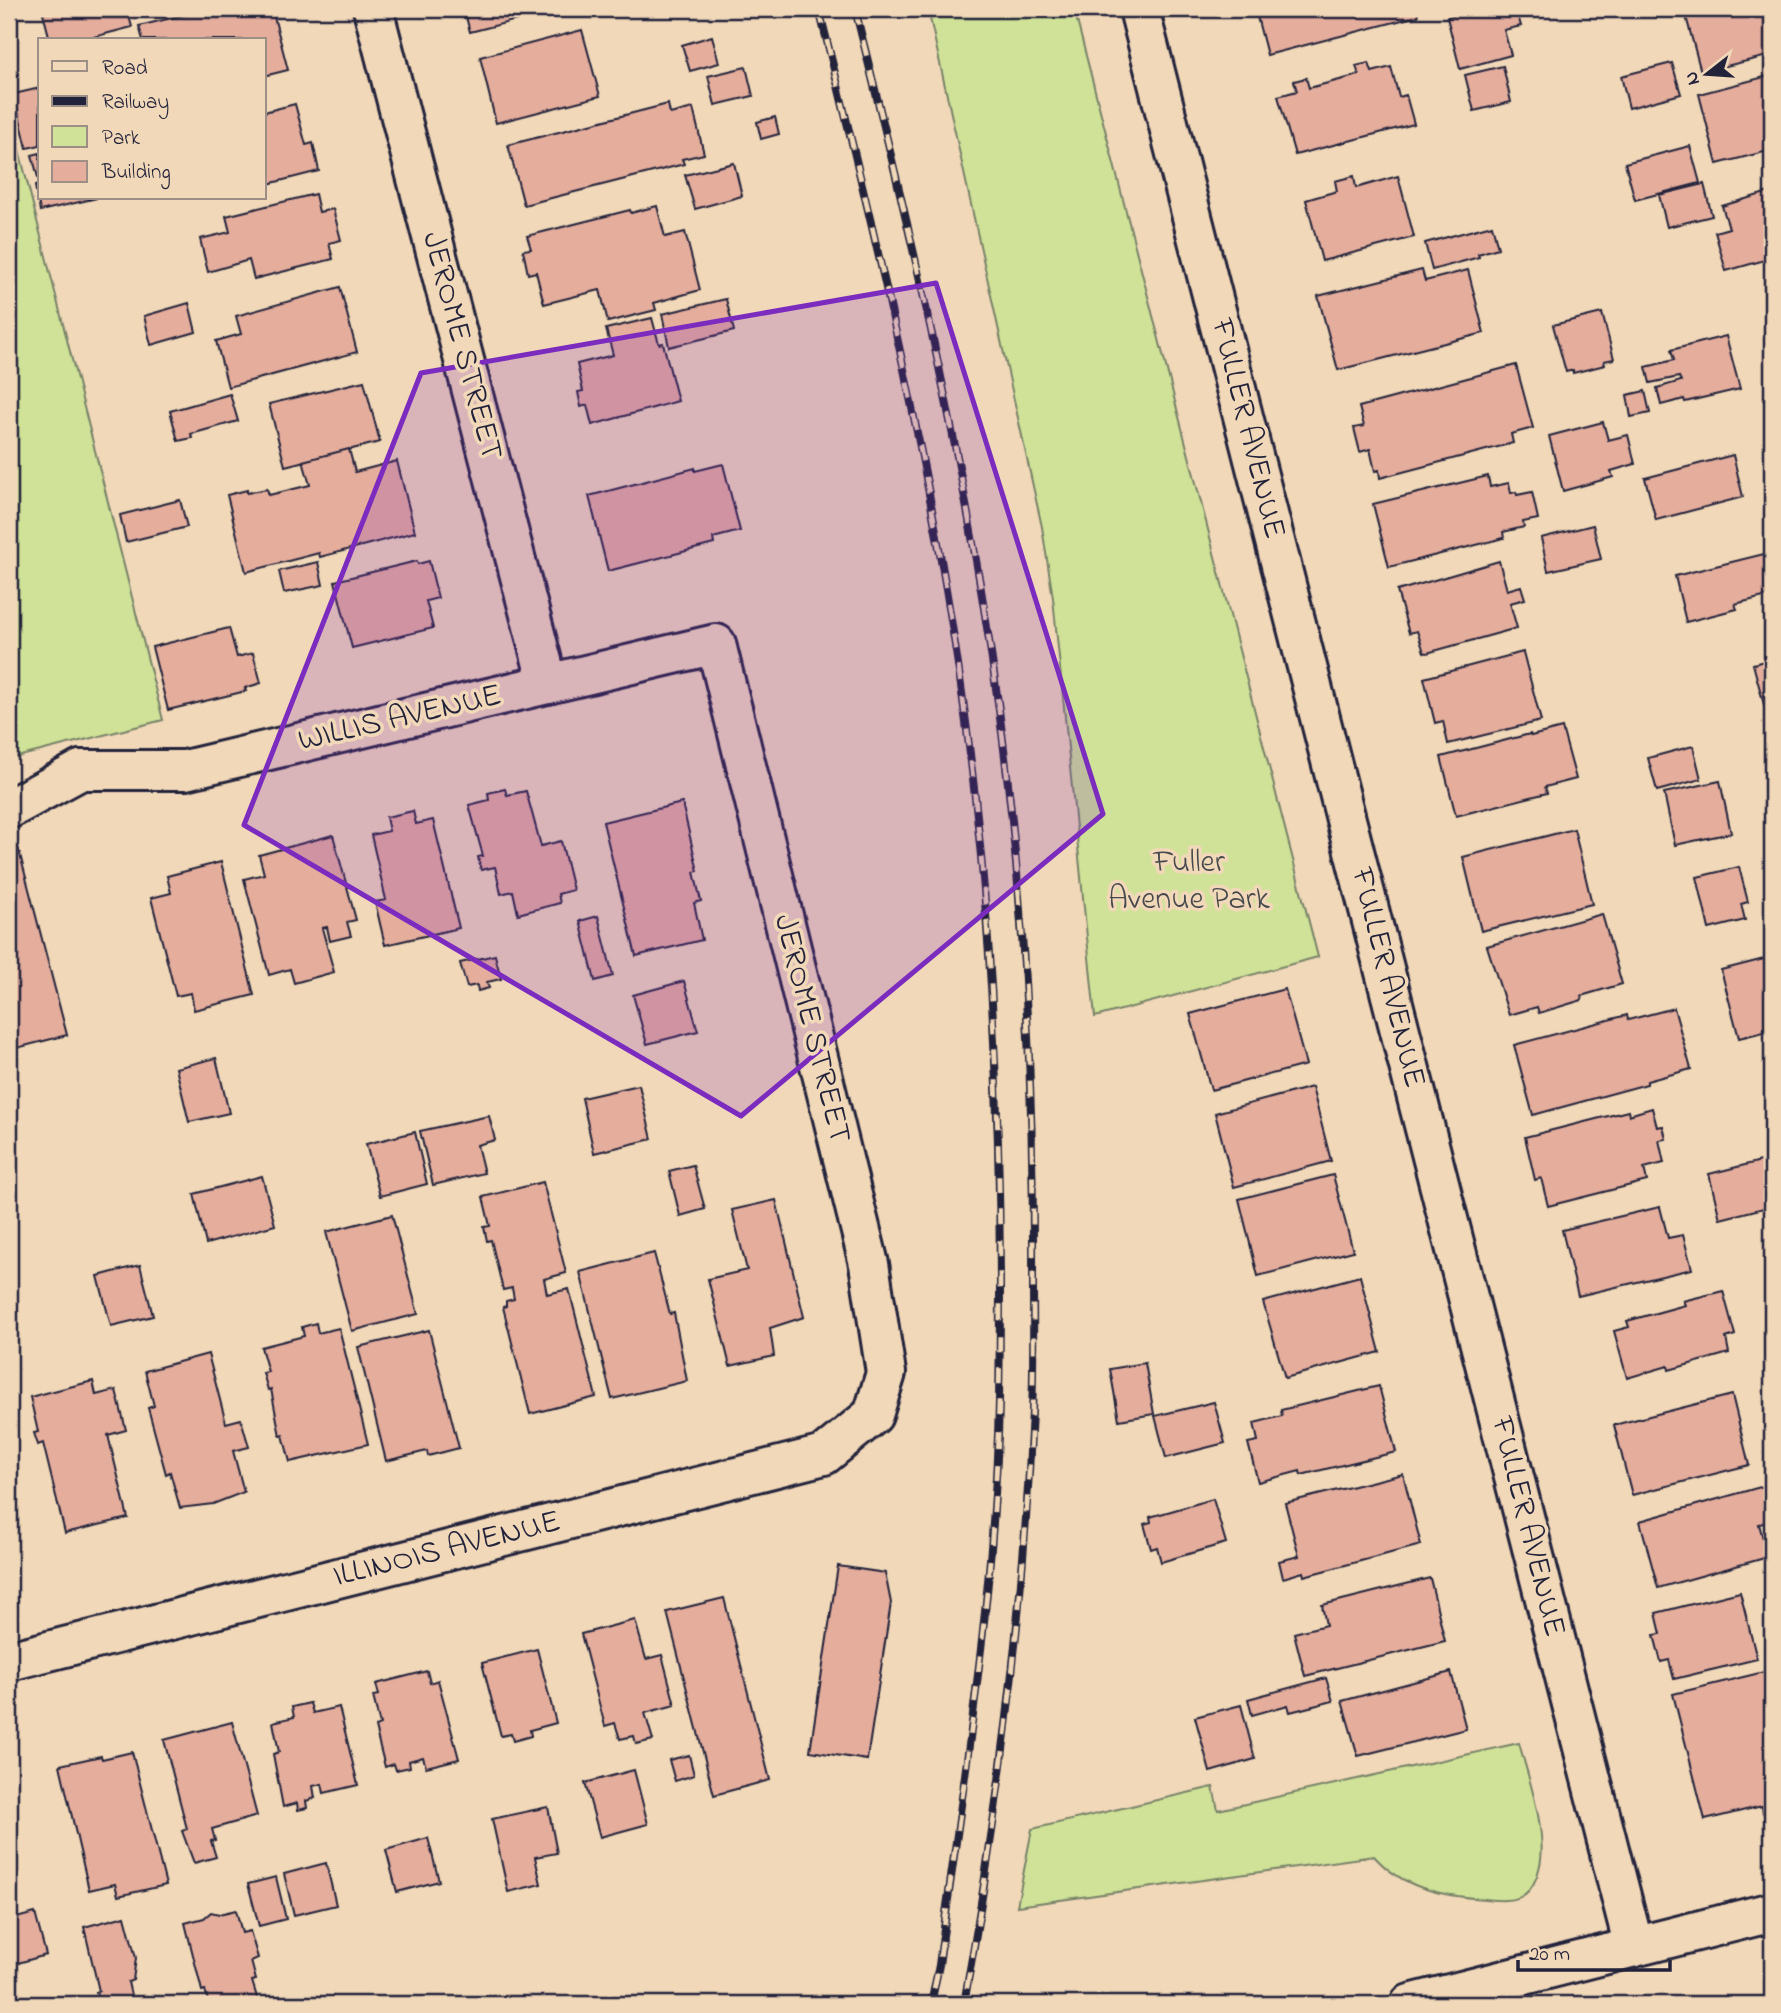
<svg xmlns="http://www.w3.org/2000/svg" width="1781" height="2013" font-family="'Indie Flower',sans-serif">
<style>
.green{fill:#cfe297;stroke:#788269;stroke-width:2}
.building{fill:#e5ad9c;stroke:#22223b;stroke-width:2}
.lines{fill:none;stroke-linecap:round;stroke-linejoin:round}
.pedestrian-casing{stroke:#22223b;stroke-width:44}
.minor-casing{stroke:#22223b;stroke-width:44}
.secondary-casing{stroke:#22223b;stroke-width:44}
.pedestrian{stroke:#f1d8b8;stroke-width:38}
.minor{stroke:#f1d8b8;stroke-width:38}
.secondary{stroke:#f1d8b8;stroke-width:38}
.rail-casing{stroke:#22223b;stroke-width:8}
.rail{stroke:#f1d8b8;stroke-width:5;stroke-dasharray:16;stroke-linecap:butt}
.marked{fill:#7b2cbf;fill-opacity:0.2;stroke:#7b2cbf;stroke-width:5;stroke-linejoin:round}
.labels{text-anchor:middle;dominant-baseline:central;stroke-width:7;stroke-linejoin:round;paint-order:stroke}
.street-label{font-size:32px;fill:#22223b;stroke:#f1d8b8}
.park-label{font-size:32px;fill:#45484d;stroke:#f1d8b8}
</style>
<rect width="100%" height="100%" fill="#f1d8b8"/>
<filter id="ink" filterUnits="userSpaceOnUse"><feTurbulence type="fractalNoise" baseFrequency=".0143" numOctaves="2"/><feDisplacementMap in="SourceGraphic" scale="14" xChannelSelector="R" yChannelSelector="G"/><feConvolveMatrix kernelMatrix="1 2 1 2 8 2 1 2 1" color-interpolation-filters="sRGB"/></filter>
<g filter="url(#ink)">
<g class="green">
<path d="M928 9H1074L1318 957 1095 1017 1053 598 1042 527Z"/>
<path d="M9 110 163 720 9 759Z"/>
<path d="M1519 1743C1528 1776 1549 1836 1539 1869 1537 1879 1531 1891 1522 1896 1512 1902 1496 1900 1485 1899 1443 1896 1403 1889 1374 1856L1017 1906 1032 1829 1213 1787 1218 1810Z"/>
</g>
<g class="building">
<path d="M59 9H127L132 27 82 40H50L43 13Z"/>
<path d="M208 9H272L288 70 264 76V40H143L139 26Z"/>
<path d="M464 9H560L470 32Z"/>
<path d="M1255 9H1418V16L1267 55Z"/>
<path d="M1482 9H1516L1521 26 1504 30 1511 55 1460 69 1447 17Z"/>
<path d="M1684 9H1772V55L1701 72Z"/>
<path d="M582 30 600 96 496 123 480 57Z"/>
<path d="M712 36 719 63 690 71 682 45Z"/>
<path d="M1369 63 1372 72 1391 67 1399 97 1406 95 1414 124 1295 155 1278 96 1297 91 1294 81 1306 78 1309 88 1359 75 1356 66Z"/>
<path d="M1672 63 1681 94 1629 108 1621 76Z"/>
<path d="M1503 66 1511 102 1474 111 1465 75Z"/>
<path d="M746 67 753 96 715 105 708 76Z"/>
<path d="M1772 75V150L1717 164 1699 94Z"/>
<path d="M40 88V145L27 148 14 94Z"/>
<path d="M295 104 306 145 313 143 319 171 264 185V112Z"/>
<path d="M668 104 670 114 693 108 704 154 682 159 684 164 524 205 508 145Z"/>
<path d="M775 117 779 134 761 139 757 122Z"/>
<path d="M1690 146 1700 183 1635 200 1625 163Z"/>
<path d="M40 153V198H97L40 211 35 186 40 185 32 155Z"/>
<path d="M734 163 742 196 695 209 685 175Z"/>
<path d="M1354 176 1356 188 1398 176 1414 237 1322 261 1306 200 1337 191 1335 181Z"/>
<path d="M1704 184 1712 216 1667 227 1659 195Z"/>
<path d="M1772 191V258L1726 271 1715 232 1729 228 1722 206Z"/>
<path d="M315 194 319 212 333 209 341 240 329 243 333 259 254 279 249 260 208 272 200 239 230 232 226 216Z"/>
<path d="M657 206 665 237 685 232 700 290 654 303 656 310 608 322 600 290 544 304 536 272 528 274 523 250 531 249 527 236 630 210 631 213Z"/>
<path d="M1492 225 1498 248 1478 254 1479 257 1432 270 1425 243Z"/>
<path d="M1422 270 1425 281 1468 270 1484 333 1338 370 1318 296Z"/>
<path d="M340 287 357 352 228 387 216 341 241 334 236 316Z"/>
<path d="M726 299 734 331 669 347 662 314Z"/>
<path d="M189 303 196 332 151 345 144 316Z"/>
<path d="M1602 313 1614 359 1604 361 1605 365 1573 373V370L1566 372 1553 325Z"/>
<path d="M652 318 659 344 663 343 678 401 592 425 587 405 581 407 578 392 583 391 577 364 613 355 606 329Z"/>
<path d="M1726 336 1740 389 1685 402 1684 399 1661 405 1657 388 1681 381 1679 377 1650 383 1646 367 1674 360 1671 350Z"/>
<path d="M1516 365 1533 428 1511 434 1513 443 1380 478 1379 470 1375 471 1370 449 1360 452 1354 428 1364 426 1359 407Z"/>
<path d="M364 381 380 442 285 466 269 404Z"/>
<path d="M1645 391 1650 413 1631 417 1627 395Z"/>
<path d="M230 394 238 421 191 434 192 438 178 441 170 411Z"/>
<path d="M1603 422 1608 440 1628 435 1635 464 1611 471 1613 477 1563 491 1549 436Z"/>
<path d="M349 449 355 472 397 461 415 532 320 557 319 553 246 572 227 495 247 490V493L267 489 269 495 310 485 303 461Z"/>
<path d="M1733 455 1743 497 1656 520 1645 478Z"/>
<path d="M723 464 740 531 713 538 714 544 608 571 589 496 695 468V471Z"/>
<path d="M1488 476 1490 487 1509 483 1511 493 1516 492 1517 495 1532 492 1538 519 1523 522 1524 527 1503 532 1504 538 1389 567 1373 504Z"/>
<path d="M180 500 187 527 126 542 120 515Z"/>
<path d="M1593 525 1601 559 1548 571 1541 538Z"/>
<path d="M1772 552V595L1735 604 1737 609 1686 622 1675 576Z"/>
<path d="M417 561 418 564 429 561 438 598 426 601 433 628 352 648 335 581Z"/>
<path d="M1499 561 1507 590 1521 586 1525 599 1510 603 1517 628 1427 653 1424 652 1417 631 1409 633 1397 591Z"/>
<path d="M318 562 323 585 284 593 279 571Z"/>
<path d="M229 628 237 657 253 653 261 683 245 688 246 691 168 710 152 647Z"/>
<path d="M1523 652 1541 721 1448 744 1443 721 1435 723 1424 678Z"/>
<path d="M1772 659V710L1766 712 1753 664Z"/>
<path d="M1562 728 1576 779 1545 787 1547 793 1456 816 1441 757 1530 734 1531 736Z"/>
<path d="M1693 746 1701 779 1657 791 1648 758Z"/>
<path d="M1720 781 1731 833 1675 845 1664 793Z"/>
<path d="M505 789 507 795 526 791 541 846 561 841 573 890 558 894 560 903 518 914 513 891 501 894 495 867 481 870 478 857 483 856 469 805 489 800 488 793Z"/>
<path d="M682 803 698 871 694 872 701 901 694 903 702 940 636 956 603 822Z"/>
<path d="M413 811 416 824 433 820 459 928 385 945 375 902 386 900 371 835 389 831 386 817Z"/>
<path d="M1574 829 1592 904 1481 931 1463 857Z"/>
<path d="M333 835 356 920 347 922 351 936 330 941 327 927 322 928 334 972 294 983 290 969 269 975 244 879 264 874 259 855Z"/>
<path d="M18 847 67 1035 9 1050V849Z"/>
<path d="M221 862 254 995 194 1010 191 993 176 996 151 898 171 893 167 876Z"/>
<path d="M1739 867 1748 902 1741 904 1745 920 1709 929 1697 877Z"/>
<path d="M1602 914 1622 984 1581 996 1582 1000 1539 1013 1537 1007 1509 1015 1487 946Z"/>
<path d="M598 916 613 976 595 981 580 921Z"/>
<path d="M495 955 501 979 487 982 489 988 478 991 477 985 467 987 460 963Z"/>
<path d="M1768 958 1772 977V1030L1739 1038 1721 970Z"/>
<path d="M684 981 698 1031 647 1044 633 995Z"/>
<path d="M1285 989 1306 1065 1211 1090 1190 1014Z"/>
<path d="M1674 1008 1691 1069 1647 1081V1084L1533 1115 1514 1045 1627 1015 1628 1020Z"/>
<path d="M216 1058 229 1113 189 1122 176 1068Z"/>
<path d="M639 1085 652 1139 594 1153 582 1098Z"/>
<path d="M1312 1087 1331 1161 1234 1187 1215 1113Z"/>
<path d="M1652 1108 1657 1127 1663 1126 1666 1139 1659 1140 1664 1163 1644 1168 1647 1181 1548 1206 1541 1178 1535 1180 1525 1137 1628 1111 1629 1115Z"/>
<path d="M489 1116 495 1140 477 1145 484 1173 433 1185 420 1131Z"/>
<path d="M415 1132 427 1184 380 1196 366 1144Z"/>
<path d="M1765 1160 1772 1188V1206L1720 1219 1709 1174Z"/>
<path d="M693 1165 705 1209 680 1216 669 1171Z"/>
<path d="M1333 1175 1353 1251 1258 1276 1239 1199Z"/>
<path d="M262 1176 275 1225 206 1244 194 1194Z"/>
<path d="M543 1182 566 1273 544 1279 547 1294 569 1289 596 1397 530 1414 503 1307 506 1306V1301L514 1299 512 1288 503 1290 491 1240 487 1241 484 1227 490 1226 483 1197Z"/>
<path d="M776 1200 804 1317 770 1328 774 1356 730 1366 708 1279 747 1270 732 1210Z"/>
<path d="M1660 1207 1668 1238 1683 1235 1692 1269 1578 1296 1562 1230Z"/>
<path d="M392 1215 418 1314 352 1331 326 1232Z"/>
<path d="M654 1253 670 1314 674 1313 687 1381 612 1399 580 1272Z"/>
<path d="M140 1265 153 1316 111 1326 98 1276Z"/>
<path d="M1360 1276 1380 1352 1285 1378 1263 1302Z"/>
<path d="M1723 1291 1735 1335 1726 1338 1729 1353 1669 1370 1668 1366 1627 1378 1614 1331 1629 1327 1627 1321 1685 1305 1683 1301Z"/>
<path d="M316 1323 318 1333 339 1328 368 1444 290 1462 283 1435 280 1436 271 1389 268 1390 263 1373 268 1372 261 1347 304 1336 302 1327Z"/>
<path d="M429 1330 459 1448 428 1456 427 1451 386 1461 358 1347Z"/>
<path d="M208 1354 226 1423 241 1419 249 1447 233 1451 244 1492 213 1504 180 1508 170 1472 166 1474 148 1408 154 1406 145 1371Z"/>
<path d="M1145 1363 1154 1414 1119 1420 1110 1369Z"/>
<path d="M93 1381 96 1395 116 1390 126 1430 108 1435 128 1518 65 1533 43 1443 38 1445 34 1433 38 1432 30 1397Z"/>
<path d="M1379 1386 1396 1452 1301 1475 1300 1471 1258 1482 1248 1443 1258 1441 1254 1423 1282 1416 1281 1410Z"/>
<path d="M1732 1395 1749 1465 1632 1495 1614 1425Z"/>
<path d="M1214 1402 1225 1443 1166 1458 1155 1416Z"/>
<path d="M1403 1474 1421 1545 1304 1576 1303 1572 1283 1578 1279 1561 1299 1556 1285 1503Z"/>
<path d="M1764 1486 1769 1506 1764 1508 1769 1522 1759 1524 1768 1557 1658 1588 1640 1521Z"/>
<path d="M1213 1499 1226 1543 1161 1562 1157 1547 1151 1549 1144 1524 1151 1522 1150 1517Z"/>
<path d="M838 1566 885 1573 891 1603 867 1760 810 1751Z"/>
<path d="M1430 1578 1445 1641 1305 1676 1294 1633 1326 1625 1322 1605Z"/>
<path d="M1740 1592 1757 1659 1674 1679 1669 1660 1661 1662 1654 1635 1661 1634 1656 1613Z"/>
<path d="M724 1598 770 1780 714 1795 667 1612Z"/>
<path d="M635 1620 646 1659 662 1655 675 1705 645 1713 653 1740 636 1744 634 1736 620 1739 615 1723 605 1726 581 1634Z"/>
<path d="M537 1649 556 1723 530 1730 531 1736 513 1741 511 1734 501 1736 482 1663Z"/>
<path d="M1772 1670V1810L1763 1813 1762 1806 1705 1820 1673 1694Z"/>
<path d="M427 1671 430 1683 438 1680 459 1759 426 1767 423 1757 409 1761 410 1767 396 1770 394 1764 385 1767 375 1727 380 1725 373 1696 379 1695 376 1684Z"/>
<path d="M1451 1672 1466 1729 1358 1756 1342 1701Z"/>
<path d="M1326 1678 1333 1701 1290 1712 1288 1705 1252 1715 1248 1699Z"/>
<path d="M310 1703 313 1713 339 1707 358 1785 324 1793 322 1784 313 1786 315 1798 306 1801 307 1808 298 1810 297 1803 283 1807 273 1754 279 1752 273 1722 294 1717 292 1707Z"/>
<path d="M1241 1705 1255 1759 1210 1772 1195 1717Z"/>
<path d="M232 1722 257 1816 212 1829 215 1840 211 1841 216 1857 194 1863 182 1831 187 1829 164 1740Z"/>
<path d="M132 1752 166 1885 118 1896 115 1884 89 1890 60 1765 101 1756 102 1759Z"/>
<path d="M689 1755 694 1775 675 1781 669 1760Z"/>
<path d="M634 1770 648 1824 600 1837 585 1783Z"/>
<path d="M548 1807 557 1853 535 1857 541 1884 508 1892 492 1819Z"/>
<path d="M428 1838 439 1881 397 1892 386 1850Z"/>
<path d="M326 1863 336 1905 294 1915 284 1874Z"/>
<path d="M276 1877 286 1919 259 1926 248 1884Z"/>
<path d="M236 1910 242 1933 250 1931 258 1958 251 1961 256 1980 252 1981 259 2004H209L205 1990 202 1991 185 1923 204 1918 211 1912 219 1914Z"/>
<path d="M35 1913 46 1955 11 1965 12 1968 9 1969V1920Z"/>
<path d="M125 1916 136 1958 133 1980 128 1982 133 2004H99L96 1992 99 1991 84 1927Z"/>
</g>
<g class="lines">
<defs>
<path id="pedestrian" d="M9 809 81 770"/>
<g id="minor">
<path d="M373 9 548 684"/>
<path d="M1139 9 1634 1947"/>
<path d="M9 1661 824 1455 873 1415 886 1373 869 1264 716 644 185 770H81"/>
</g>
<path id="secondary" d="M1410 2004 1772 1912"/>
</defs>
<use href="#pedestrian" class="pedestrian-casing"/>
<use href="#minor" class="minor-casing"/>
<use href="#secondary" class="secondary-casing"/>
<use href="#pedestrian" class="pedestrian"/>
<use href="#minor" class="minor"/>
<use href="#secondary" class="secondary"/>
<defs>
<g id="rail">
<path d="M819 9C879 249 937 492 968 738 996 958 1003 1181 999 1402 995 1591 964 1778 939 1965L931 2004"/>
<path d="M855 9C915 248 971 489 1002 733 1025 914 1034 1097 1033 1279 1033 1323 1034 1367 1032 1411 1024 1610 999 1808 964 2004"/>
</g>
</defs>
<use href="#rail" class="rail-casing"/>
<use href="#rail" class="rail"/>
</g>
</g>
<path class="marked" d="M936 283 1103 814 741 1116 244 825 421 373Z"/>
<g class="labels">
<g class="street-label">
<text transform="translate(461 346) rotate(75)">JEROME STREET</text>
<text transform="translate(1247 429) rotate(76)">FULLER AVENUE</text>
<text transform="translate(400 719) rotate(-13)">WILLIS AVENUE</text>
<text transform="translate(1387 978) rotate(76)">FULLER AVENUE</text>
<text transform="translate(811 1029) rotate(76)">JEROME STREET</text>
<text transform="translate(1527 1527) rotate(76)">FULLER AVENUE</text>
<text transform="translate(447 1550) rotate(-14)">ILLINOIS AVENUE</text>
</g>
<g class="park-label">
<text x="1189" y="863">Fuller<tspan x="1189" dy="37">Avenue Park</tspan></text>
</g>
</g>
<rect width="1781" height="2013" fill="none" stroke="#f1d8b8" stroke-width="35"/>
<rect x="18" y="18" width="1746" height="1978" fill="none" stroke="#22223b" stroke-width="2.5" filter="url(#ink)"/>
<rect x="38" y="38" width="228" height="161" fill="#f1d8b8" stroke="#9e8f86" stroke-width="2"/>
<rect x="52" y="61" width="35" height="10" fill="#f1d8b8" stroke="#9e8f86" stroke-width="2"/>
<text x="102" y="74" font-size="21" fill="#22223b">Road</text>
<rect x="52" y="96" width="35" height="10" fill="#22223b" stroke="#9e8f86" stroke-width="2"/>
<text x="102" y="108" font-size="21" fill="#22223b">Railway</text>
<rect x="52" y="126" width="35" height="21" fill="#cfe297" stroke="#9e8f86" stroke-width="2"/>
<text x="102" y="144" font-size="21" fill="#22223b">Park</text>
<rect x="52" y="161" width="35" height="21" fill="#e5ad9c" stroke="#9e8f86" stroke-width="2"/>
<text x="102" y="178" font-size="21" fill="#22223b">Building</text>
<g transform="translate(1707 74) rotate(253)" stroke="#f1d8b8" stroke-width="5" paint-order="stroke">
<path d="M0-5L12 26L0 18L-12 26Z" fill="#22223b"/>
<text y="-10" font-size="19" font-weight="bold" text-anchor="middle" fill="#22223b">N</text>
</g>
<path d="M1518 1960v10h152v-10" fill="none" stroke="#22223b" stroke-width="3.5"/>
<text x="1529" y="1960" font-size="21" fill="#22223b" stroke="#f1d8b8" stroke-width="5" paint-order="stroke">20 m</text>
</svg>
